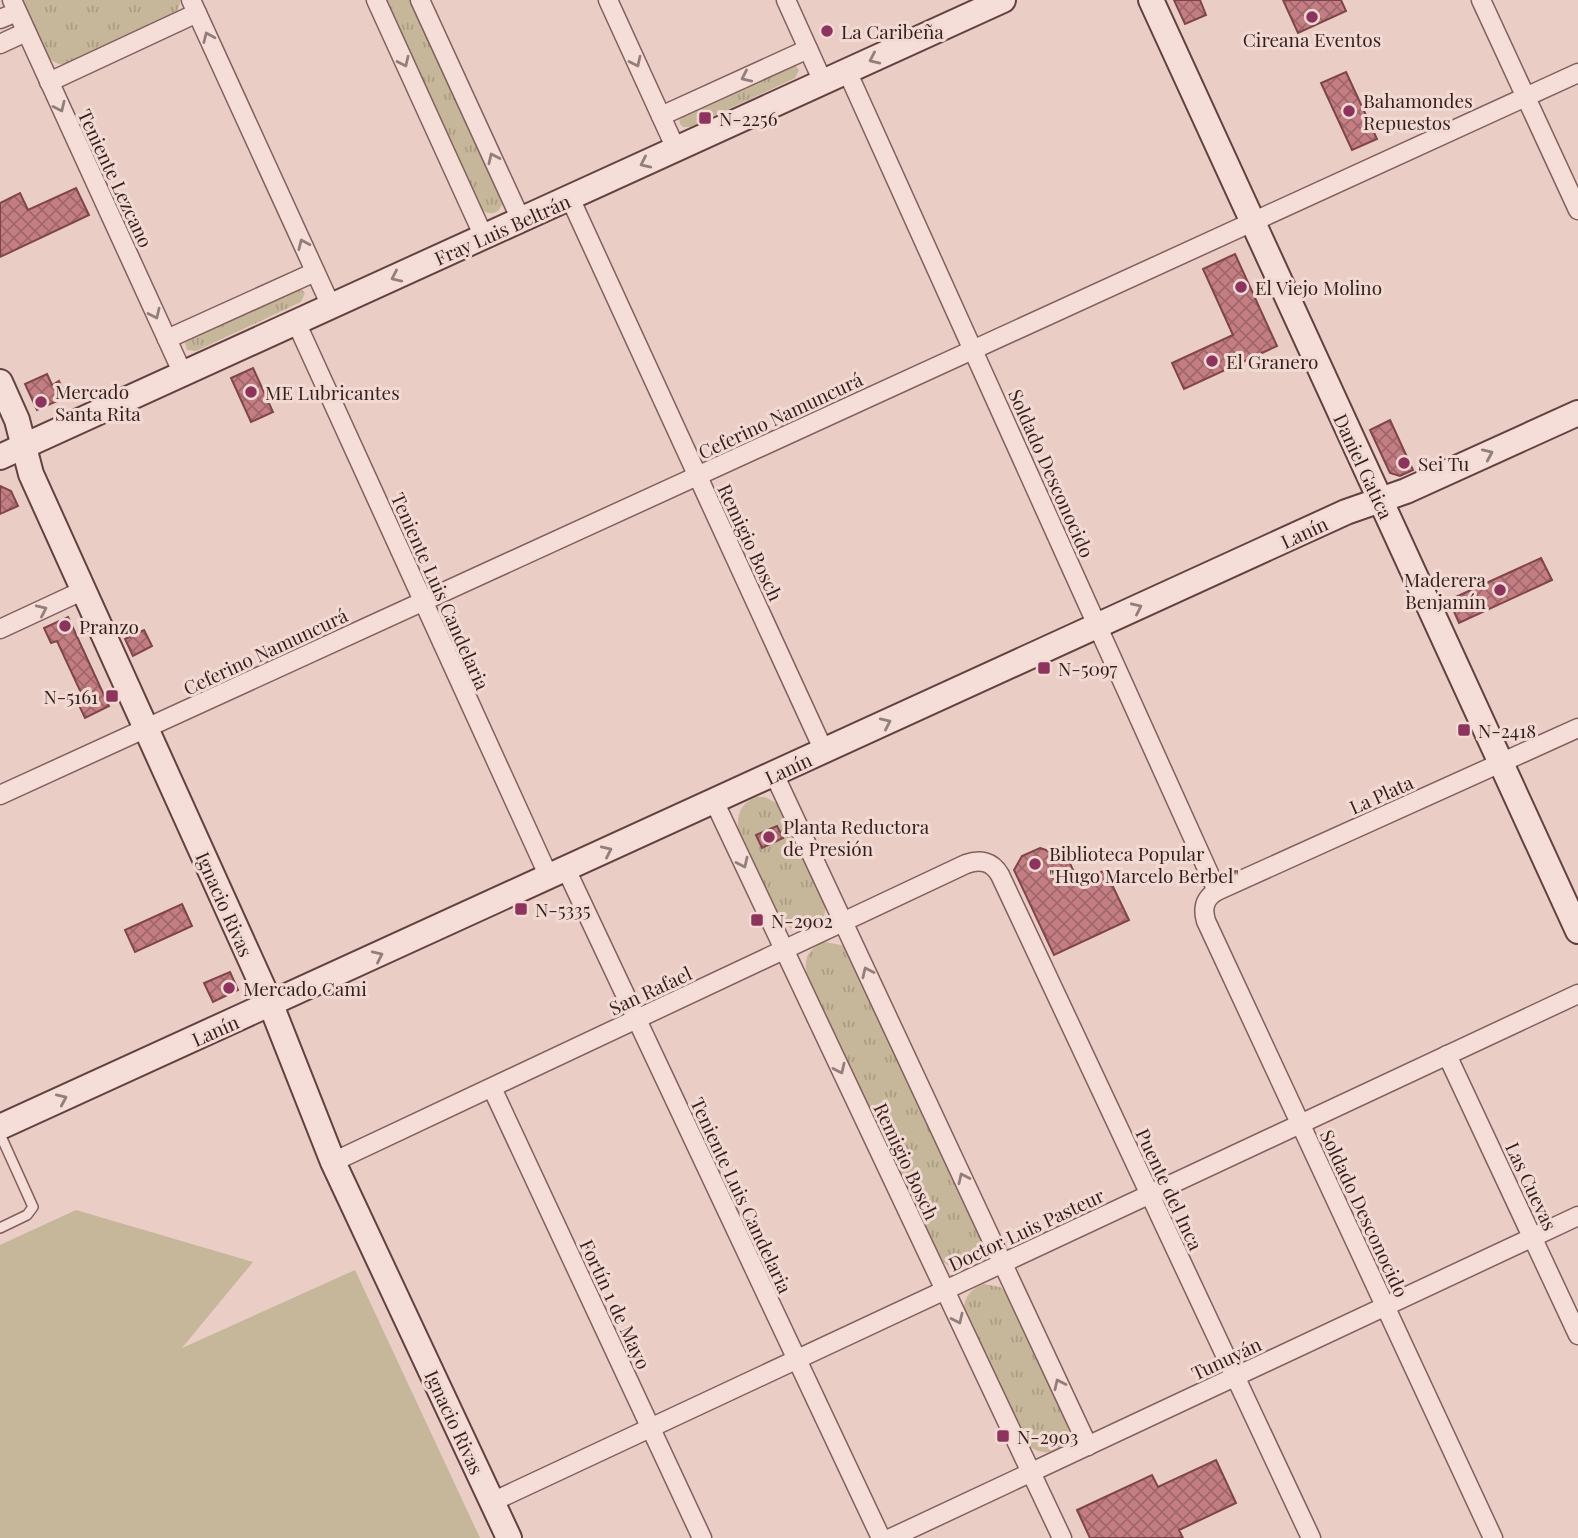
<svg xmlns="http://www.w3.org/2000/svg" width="1578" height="1538" font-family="'Playfair Display',serif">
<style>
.grass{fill:#c6b69a}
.park{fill:url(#park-tufts)}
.building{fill:url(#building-cross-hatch);stroke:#7f454a;stroke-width:2}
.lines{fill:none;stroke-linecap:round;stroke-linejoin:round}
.lane-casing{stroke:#835f5d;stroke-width:12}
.street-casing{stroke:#835f5d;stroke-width:21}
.secondary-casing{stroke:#644140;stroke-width:28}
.lane{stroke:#f5ded7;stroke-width:9}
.street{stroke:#f5ded7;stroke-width:18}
.secondary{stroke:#f5ded7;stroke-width:24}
.oneway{stroke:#947e7b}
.poi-dot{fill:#8c335e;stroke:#f2dad3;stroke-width:2.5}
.labels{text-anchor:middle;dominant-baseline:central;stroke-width:6;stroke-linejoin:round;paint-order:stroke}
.poi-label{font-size:19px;fill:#341f1f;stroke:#f2dad3;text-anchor:start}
.street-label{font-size:19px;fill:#341f1f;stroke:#f2dad3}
</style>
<defs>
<pattern id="park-tufts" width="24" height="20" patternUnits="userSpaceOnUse" patternTransform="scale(1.75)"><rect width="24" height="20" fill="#c6b69a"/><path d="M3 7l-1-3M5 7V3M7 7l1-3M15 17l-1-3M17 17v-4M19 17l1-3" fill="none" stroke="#ab9c84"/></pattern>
<pattern id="building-cross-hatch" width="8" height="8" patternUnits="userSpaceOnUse" patternTransform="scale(1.75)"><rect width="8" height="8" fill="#c47e83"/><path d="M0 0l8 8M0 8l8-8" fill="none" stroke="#a0676b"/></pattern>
</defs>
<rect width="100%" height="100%" fill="#eacdc5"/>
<path class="grass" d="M76 1210 253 1262 182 1348 355 1270 480 1538H0V1245Z"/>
<g class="park">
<path d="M22 0H180C180 8 177 12 171 16L69 63C59 66 53 63 47 55Z"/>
<path d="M385 0H413L503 201C501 214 489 217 480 208Z"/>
<path d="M794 64 799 70 795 78 690 127H683L680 124 679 117Z"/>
<path d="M300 288 305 293 301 302 196 351 187 350 185 343 187 338Z"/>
<path d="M757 797H765L780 805 825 899C830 928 801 943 781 920L738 827C737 811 743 802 757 797Z"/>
<path d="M825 942 841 945 848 950 981 1236C987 1264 956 1279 938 1257L808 977C802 960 808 948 825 942Z"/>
<path d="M984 1284 1000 1287 1007 1293 1068 1420C1073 1449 1044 1464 1024 1441L964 1313C963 1298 970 1289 984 1284Z"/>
</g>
<g class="building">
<path d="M1174 0H1200L1206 15 1185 24Z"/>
<path d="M1283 0H1341L1346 11 1298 33Z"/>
<path d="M1346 72 1377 139 1352 150 1321 83Z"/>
<path d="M76 188 89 215 0 257V203L20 193 28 210Z"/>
<path d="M1235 254 1277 346 1184 389 1172 363 1233 335 1203 269Z"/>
<path d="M253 368 273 412 251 422 231 378Z"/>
<path d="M47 374 52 385 59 381 66 397 37 410 25 384Z"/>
<path d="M1390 420 1413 470 1400 476 1390 473 1370 430Z"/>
<path d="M0 486 11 491 18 506 0 514Z"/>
<path d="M1541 558 1552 580 1459 623 1449 600Z"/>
<path d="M68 617 109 706 85 718 77 701 84 699 57 641 51 643 44 628Z"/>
<path d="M144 630 152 646 133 656 125 639Z"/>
<path d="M777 826 783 838 762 848 756 835Z"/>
<path d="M1040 848 1067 857 1079 883 1105 870 1129 920 1054 955 1014 870 1022 856Z"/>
<path d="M182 904 192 926 135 952 125 930Z"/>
<path d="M230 972 238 990 213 1002 204 983Z"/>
<path d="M1216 1460 1236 1503 1179 1530 1183 1538H1090L1077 1510 1152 1475 1158 1487Z"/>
</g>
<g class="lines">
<defs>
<path id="lane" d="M0 1134 33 1207 27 1215 0 1228"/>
<g id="street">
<path d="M12 0 183 374"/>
<path d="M191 0 331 306"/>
<path d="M376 0 484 237"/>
<path d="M420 0 521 220"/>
<path d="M608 0 676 149"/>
<path d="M786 0 823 82"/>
<path d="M1481 0 1578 210"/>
<path d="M0 19 17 12"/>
<path d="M0 44 26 32"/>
<path d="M847 71 1217 891"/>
<path d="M49 82 197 13"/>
<path d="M661 116 808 49"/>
<path d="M570 198 824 751"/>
<path d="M296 322 549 877"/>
<path d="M167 339 315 272"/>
<path d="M0 629 84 590"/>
<path d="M774 774 1088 1446"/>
<path d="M0 795 1578 73"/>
<path d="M714 801 1062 1538"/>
<path d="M566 869 881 1538"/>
<path d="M1447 1055 1578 1335"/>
<path d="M492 1088 702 1538"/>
<path d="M333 1162 966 864C980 859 992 861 1000 875L1311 1538"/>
<path d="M492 1502 1578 994"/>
<path d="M891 1538 1578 1216"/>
<path d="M1493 1538 1206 921C1202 907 1205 898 1217 891L1578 728"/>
</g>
<g id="secondary">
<path d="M1151 0 1578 931"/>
<path d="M0 382 17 420 31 474 271 1005 333 1162 509 1538"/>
<path d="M0 457 1003 0"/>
<path d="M0 1127 1346 512 1406 491 1578 413"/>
</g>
</defs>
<use href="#lane" class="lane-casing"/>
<use href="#street" class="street-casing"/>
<use href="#secondary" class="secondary-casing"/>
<use href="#lane" class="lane"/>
<use href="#street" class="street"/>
<use href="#secondary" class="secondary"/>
</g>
<defs><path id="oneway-chevron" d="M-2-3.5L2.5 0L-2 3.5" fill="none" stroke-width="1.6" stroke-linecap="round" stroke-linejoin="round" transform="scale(1.75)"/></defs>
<g class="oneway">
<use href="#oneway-chevron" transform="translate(208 37) rotate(-114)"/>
<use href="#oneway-chevron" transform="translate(874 59) rotate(155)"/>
<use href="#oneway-chevron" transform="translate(404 62) rotate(65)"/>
<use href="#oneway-chevron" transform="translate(636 62) rotate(65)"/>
<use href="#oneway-chevron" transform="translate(746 77) rotate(155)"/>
<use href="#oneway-chevron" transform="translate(60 107) rotate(65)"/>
<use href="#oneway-chevron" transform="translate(493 158) rotate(-115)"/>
<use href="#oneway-chevron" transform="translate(645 163) rotate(155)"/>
<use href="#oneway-chevron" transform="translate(303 244) rotate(-114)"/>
<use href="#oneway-chevron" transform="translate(396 277) rotate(155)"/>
<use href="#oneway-chevron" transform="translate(155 314) rotate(65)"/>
<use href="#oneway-chevron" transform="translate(1488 454) rotate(-24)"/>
<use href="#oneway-chevron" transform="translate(1137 608) rotate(-25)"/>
<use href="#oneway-chevron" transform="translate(42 610) rotate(-25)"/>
<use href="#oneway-chevron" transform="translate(886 723) rotate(-25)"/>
<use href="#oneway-chevron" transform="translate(607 851) rotate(-25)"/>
<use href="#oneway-chevron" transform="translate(743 863) rotate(65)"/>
<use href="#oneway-chevron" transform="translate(378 956) rotate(-25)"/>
<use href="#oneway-chevron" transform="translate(867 972) rotate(-115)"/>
<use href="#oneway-chevron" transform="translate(840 1069) rotate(65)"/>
<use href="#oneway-chevron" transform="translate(62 1099) rotate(-24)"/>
<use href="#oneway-chevron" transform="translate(963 1178) rotate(-115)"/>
<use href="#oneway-chevron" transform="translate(958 1319) rotate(65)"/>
<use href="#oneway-chevron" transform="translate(1059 1384) rotate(-115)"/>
</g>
<g class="poi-dot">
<circle cx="1312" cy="17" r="7"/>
<circle cx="827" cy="31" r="7"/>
<circle cx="1349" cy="111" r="7"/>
<rect x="698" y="111" width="14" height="14" rx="3.5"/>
<circle cx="1241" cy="287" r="7"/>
<circle cx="1212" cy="361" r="7"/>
<circle cx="251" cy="392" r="7"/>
<circle cx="41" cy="402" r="7"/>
<circle cx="1404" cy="463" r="7"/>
<circle cx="1500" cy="590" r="7"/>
<circle cx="65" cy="626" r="7"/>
<rect x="1037" y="661" width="14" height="14" rx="3.5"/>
<rect x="105" y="689" width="14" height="14" rx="3.5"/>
<rect x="1457" y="723" width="14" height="14" rx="3.5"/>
<circle cx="769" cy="837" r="7"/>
<circle cx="1035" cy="864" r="7"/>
<rect x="514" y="902" width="14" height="14" rx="3.5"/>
<rect x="750" y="913" width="14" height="14" rx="3.5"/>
<circle cx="229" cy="988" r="7"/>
<rect x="996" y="1429" width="14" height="14" rx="3.5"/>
</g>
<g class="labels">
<g class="poi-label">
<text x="841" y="31">La Caribeña</text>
<text x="1312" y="39" text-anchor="middle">Cireana Eventos</text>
<text x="1363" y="100">Bahamondes<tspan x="1363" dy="22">Repuestos</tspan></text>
<text x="719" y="118">N-2256</text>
<text x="1255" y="287">El Viejo Molino</text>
<text x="1226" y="361">El Granero</text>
<text x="55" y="391">Mercado<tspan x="55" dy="22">Santa Rita</tspan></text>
<text x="265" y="392">ME Lubricantes</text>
<text x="1418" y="463">Sei Tu</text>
<text x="1486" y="579" text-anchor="end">Maderera<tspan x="1486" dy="22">Benjamín</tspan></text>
<text x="79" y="626">Pranzo</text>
<text x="1058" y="668">N-5097</text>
<text x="98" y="696" text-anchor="end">N-5161</text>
<text x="1478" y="730">N-2418</text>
<text x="783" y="826">Planta Reductora<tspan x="783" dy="22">de Presión</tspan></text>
<text x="1049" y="853">Biblioteca Popular<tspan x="1049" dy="22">"Hugo Marcelo Berbel"</tspan></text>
<text x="535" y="909">N-5335</text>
<text x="771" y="920">N-2902</text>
<text x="243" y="988">Mercado Cami</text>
<text x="1017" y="1436">N-2903</text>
</g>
<g class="street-label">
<text transform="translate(116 178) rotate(65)">Teniente Lezcano</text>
<text transform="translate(502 229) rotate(-24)">Fray Luis Beltrán</text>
<text transform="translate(780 415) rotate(-25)">Ceferino Namuncurá</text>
<text transform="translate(1364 466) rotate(65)">Daniel Gatica</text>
<text transform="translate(1052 473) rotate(66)">Soldado Desconocido</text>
<text transform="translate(1304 532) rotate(-25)">Lanín</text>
<text transform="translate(751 542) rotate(65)">Remigio Bosch</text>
<text transform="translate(441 591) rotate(66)">Teniente Luis Candelaria</text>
<text transform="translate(265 651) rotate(-25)">Ceferino Namuncurá</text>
<text transform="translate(788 768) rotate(-25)">Lanín</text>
<text transform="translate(1381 794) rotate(-24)">La Plata</text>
<text transform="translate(225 904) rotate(66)">Ignacio Rivas</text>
<text transform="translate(650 990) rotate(-25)">San Rafael</text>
<text transform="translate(215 1030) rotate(-24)">Lanín</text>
<text transform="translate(907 1161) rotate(65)">Remigio Bosch</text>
<text transform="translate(1532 1186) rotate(65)">Las Cuevas</text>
<text transform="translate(1170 1189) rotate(65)">Puente del Inca</text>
<text transform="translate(742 1195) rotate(65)">Teniente Luis Candelaria</text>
<text transform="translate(1365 1213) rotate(65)">Soldado Desconocido</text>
<text transform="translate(1026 1229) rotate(-25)">Doctor Luis Pasteur</text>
<text transform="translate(616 1304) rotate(65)">Fortín 1 de Mayo</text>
<text transform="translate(1226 1358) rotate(-25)">Tunuyán</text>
<text transform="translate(455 1422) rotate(65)">Ignacio Rivas</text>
</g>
</g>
</svg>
